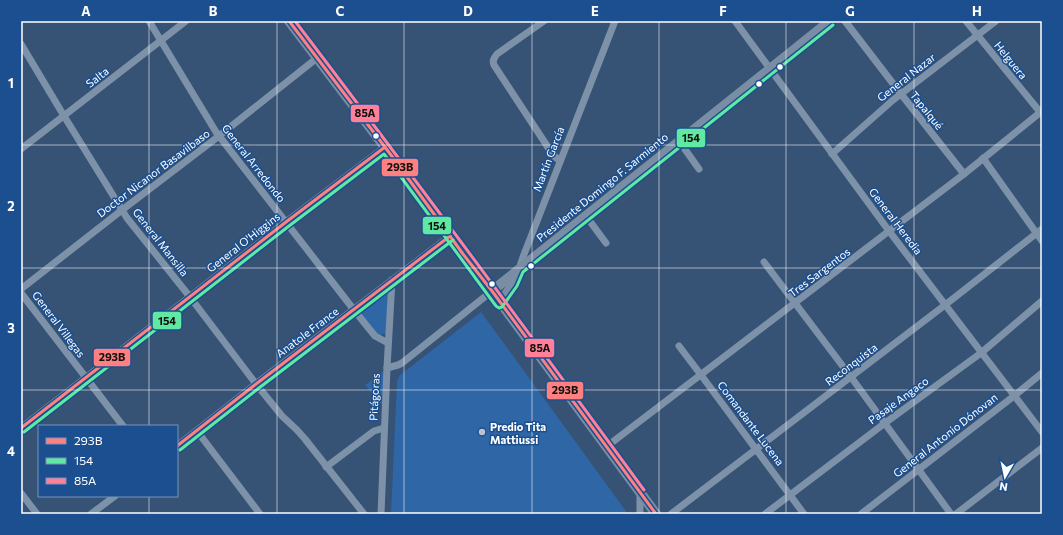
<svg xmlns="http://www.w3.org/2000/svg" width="1063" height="535" font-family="Commissioner,sans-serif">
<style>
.green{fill:#2f66a5}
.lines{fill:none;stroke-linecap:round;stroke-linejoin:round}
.street{stroke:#7d92a8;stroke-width:7}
.secondary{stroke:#798da4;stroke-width:10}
.bus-1-casing{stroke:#1b4f8f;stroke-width:6}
.bus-2-casing{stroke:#1b4f8f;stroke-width:6}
.bus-3-casing{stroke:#1b4f8f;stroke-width:6}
.bus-1{stroke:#ff8080;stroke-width:3}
.bus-2{stroke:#60e9a3;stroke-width:3}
.bus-3{stroke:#ff8098;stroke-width:3}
.grid{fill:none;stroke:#fff;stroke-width:1;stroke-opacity:0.55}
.bus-dot{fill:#fff;stroke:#1b4f8f;stroke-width:1.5}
.poi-dot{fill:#b9c2ce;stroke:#1b4f8f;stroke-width:1.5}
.labels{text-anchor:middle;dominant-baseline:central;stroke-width:3;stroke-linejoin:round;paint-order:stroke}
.street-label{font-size:11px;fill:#fff;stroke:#1b4f8f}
.poi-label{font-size:11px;font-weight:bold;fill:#fff;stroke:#1b4f8f;text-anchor:start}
.line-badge{stroke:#1b4f8f;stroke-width:1.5}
.pale-badge-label{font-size:11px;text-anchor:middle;font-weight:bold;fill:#111}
.neatline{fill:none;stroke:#fff;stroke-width:1.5}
.grid-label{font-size:13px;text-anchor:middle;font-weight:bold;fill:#fff}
</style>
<rect width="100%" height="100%" fill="#365274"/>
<g class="green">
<path d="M384 290H386L388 292 386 333 384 334 380 335 378 334 361 313V310L362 307Z"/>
<path d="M481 312 628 514H391L397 381 399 376Z"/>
<path d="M385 370 382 405 365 385Z"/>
</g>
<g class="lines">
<g class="street">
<path d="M149 21 216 132 354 310 375 336 388 343"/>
<path d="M544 21 497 54C494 58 492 61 494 65L553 155 560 161"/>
<path d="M735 21 889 231 1042 432"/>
<path d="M845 21 901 94 964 174"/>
<path d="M966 21 1040 112"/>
<path d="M21 44 64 116 127 218 190 297 256 384 282 416 297 430 305 439 364 514"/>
<path d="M679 141 699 169"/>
<path d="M21 149 186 21"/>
<path d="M832 154 893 100 996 21"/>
<path d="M983 158 1042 241"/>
<path d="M586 216 606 243"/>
<path d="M764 262 851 377 951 514"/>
<path d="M519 269 523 257 615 21"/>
<path d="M21 289 122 210 219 136 317 58"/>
<path d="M21 293 123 426"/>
<path d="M679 346 701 375 804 514"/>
<path d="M387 368 398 365 402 363 492 291"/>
<path d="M21 428 286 222 385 147"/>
<path d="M197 431 260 514"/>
<path d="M177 446 256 384 450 236"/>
<path d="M606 447 889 231 964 174 1042 111"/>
<path d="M326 467 374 431 384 428"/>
<path d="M21 493 37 514"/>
<path d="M91 514 115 496"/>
<path d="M381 514 387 368 392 280"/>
<path d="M640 514V493"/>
<path d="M671 514 945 305 1042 229"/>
<path d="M765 514 885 423 981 353 1042 301"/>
<path d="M861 514 1014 396 1042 373"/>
<path d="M956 514 1042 448"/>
</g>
<g class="secondary">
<path d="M289 21 394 159 463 254 492 291 656 514"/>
<path d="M492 291 830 21"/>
<path d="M500 303 510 289 518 272"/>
</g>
<defs>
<g id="bus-1">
<path d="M289 21 394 159 463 254 492 291 656 514"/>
<path d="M21 428 286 222 385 147"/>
<path d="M177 446 256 384 450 236"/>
</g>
<g id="bus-2">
<path d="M24 432 289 226 384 154 496 306 499 308 502 307 517 286 523 272 833 25"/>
<path d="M180 450 259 388 453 240"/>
</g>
<path id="bus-3" d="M295 21C413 176 529 333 644 490"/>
</defs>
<use href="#bus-1" class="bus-1-casing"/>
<use href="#bus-2" class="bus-2-casing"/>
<use href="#bus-3" class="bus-3-casing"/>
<use href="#bus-1" class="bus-1"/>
<use href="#bus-2" class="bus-2"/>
<use href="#bus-3" class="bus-3"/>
</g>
<path class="grid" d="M149 21V426M277 21V514M404 21V514M532 21V514M659 21V514M786 21V514M914 21V514M21 145H1042M21 268H1042M21 390H1042M149 496V514"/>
<g class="bus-dot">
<circle cx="780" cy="67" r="3.5"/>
<circle cx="759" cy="84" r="3.5"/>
<circle cx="376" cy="136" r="3.5"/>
<circle cx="531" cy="266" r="3.5"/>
<circle cx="492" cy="284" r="3.5"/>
</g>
<circle class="poi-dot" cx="482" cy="432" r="4"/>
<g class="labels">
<g class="street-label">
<text transform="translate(1011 60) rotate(51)">Helguera</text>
<text transform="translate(97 77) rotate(-38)">Salta</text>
<text transform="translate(906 77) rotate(-38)">General Nazar</text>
<text transform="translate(927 110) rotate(51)">Tapalqué</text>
<text transform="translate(548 159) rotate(-69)">Martín García</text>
<text transform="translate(254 163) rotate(52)">General Arredondo</text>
<text transform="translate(153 173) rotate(-37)">Doctor Nicanor Basavilbaso</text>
<text transform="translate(602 187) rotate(-39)">Presidente Domingo F. Sarmiento</text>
<text transform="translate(896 221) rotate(53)">General Heredia</text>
<text transform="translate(161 242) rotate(52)">General Mansilla</text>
<text transform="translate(243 242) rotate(-38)">General O'Higgins</text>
<text transform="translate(819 272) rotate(-37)">Tres Sargentos</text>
<text transform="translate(59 324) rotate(53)">General Villegas</text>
<text transform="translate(307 332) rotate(-37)">Anatole France</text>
<text transform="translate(851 364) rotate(-37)">Reconquista</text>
<text transform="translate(374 397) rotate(-87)">Pitágoras</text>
<text transform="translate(898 400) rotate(-36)">Pasaje Angaco</text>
<text transform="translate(751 423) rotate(53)">Comandante Lucena</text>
<text transform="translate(945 435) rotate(-38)">General Antonio Dónovan</text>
</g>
<g class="poi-label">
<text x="490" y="426">Predio Tita<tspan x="490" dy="13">Mattiussi</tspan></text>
</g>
</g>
<g class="line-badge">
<rect x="350" y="104" width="30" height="19" rx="4" fill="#ff8098"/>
<rect x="676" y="128" width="30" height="20" rx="4" fill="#60e9a3"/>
<rect x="381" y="158" width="38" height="19" rx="4" fill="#ff8080"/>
<rect x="422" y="216" width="30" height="19" rx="4" fill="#60e9a3"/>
<rect x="152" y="311" width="30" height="19" rx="4" fill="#60e9a3"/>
<rect x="524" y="338" width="31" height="20" rx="4" fill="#ff8098"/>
<rect x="93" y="348" width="38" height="19" rx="4" fill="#ff8080"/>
<rect x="546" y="381" width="38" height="19" rx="4" fill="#ff8080"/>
</g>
<g class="pale-badge-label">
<text x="365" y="117">85A</text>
<text x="691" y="142">154</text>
<text x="400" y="171">293B</text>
<text x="437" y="230">154</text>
<text x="167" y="325">154</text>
<text x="540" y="352">85A</text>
<text x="112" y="361">293B</text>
<text x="565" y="394">293B</text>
</g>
<rect width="1063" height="535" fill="none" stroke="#1b4f8f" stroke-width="44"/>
<rect x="38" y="425" width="140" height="72" fill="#1b4f8f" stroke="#7695bc"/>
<rect x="46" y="438" width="20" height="6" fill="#ff8080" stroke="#7695bc"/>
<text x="74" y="445" font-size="12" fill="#ffffff">293B</text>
<rect x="46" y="458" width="20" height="6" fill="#60e9a3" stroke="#7695bc"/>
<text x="74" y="465" font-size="12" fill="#ffffff">154</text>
<rect x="46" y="478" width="20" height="6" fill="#ff8098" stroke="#7695bc"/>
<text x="74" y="485" font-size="12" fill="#ffffff">85A</text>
<g transform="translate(1005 477) rotate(189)" stroke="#1b4f8f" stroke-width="3" paint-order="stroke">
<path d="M0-3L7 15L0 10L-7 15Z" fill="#ffffff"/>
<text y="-6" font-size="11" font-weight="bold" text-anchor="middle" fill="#ffffff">N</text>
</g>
<rect x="22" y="22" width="1019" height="491" class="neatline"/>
<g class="grid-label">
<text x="86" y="16">A</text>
<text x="213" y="16">B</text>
<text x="340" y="16">C</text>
<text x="468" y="16">D</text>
<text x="595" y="16">E</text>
<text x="723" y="16">F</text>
<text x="850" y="16">G</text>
<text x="977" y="16">H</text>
<text x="11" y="88">1</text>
<text x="11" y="211">2</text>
<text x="11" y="333">3</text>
<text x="11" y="456">4</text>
</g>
</svg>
